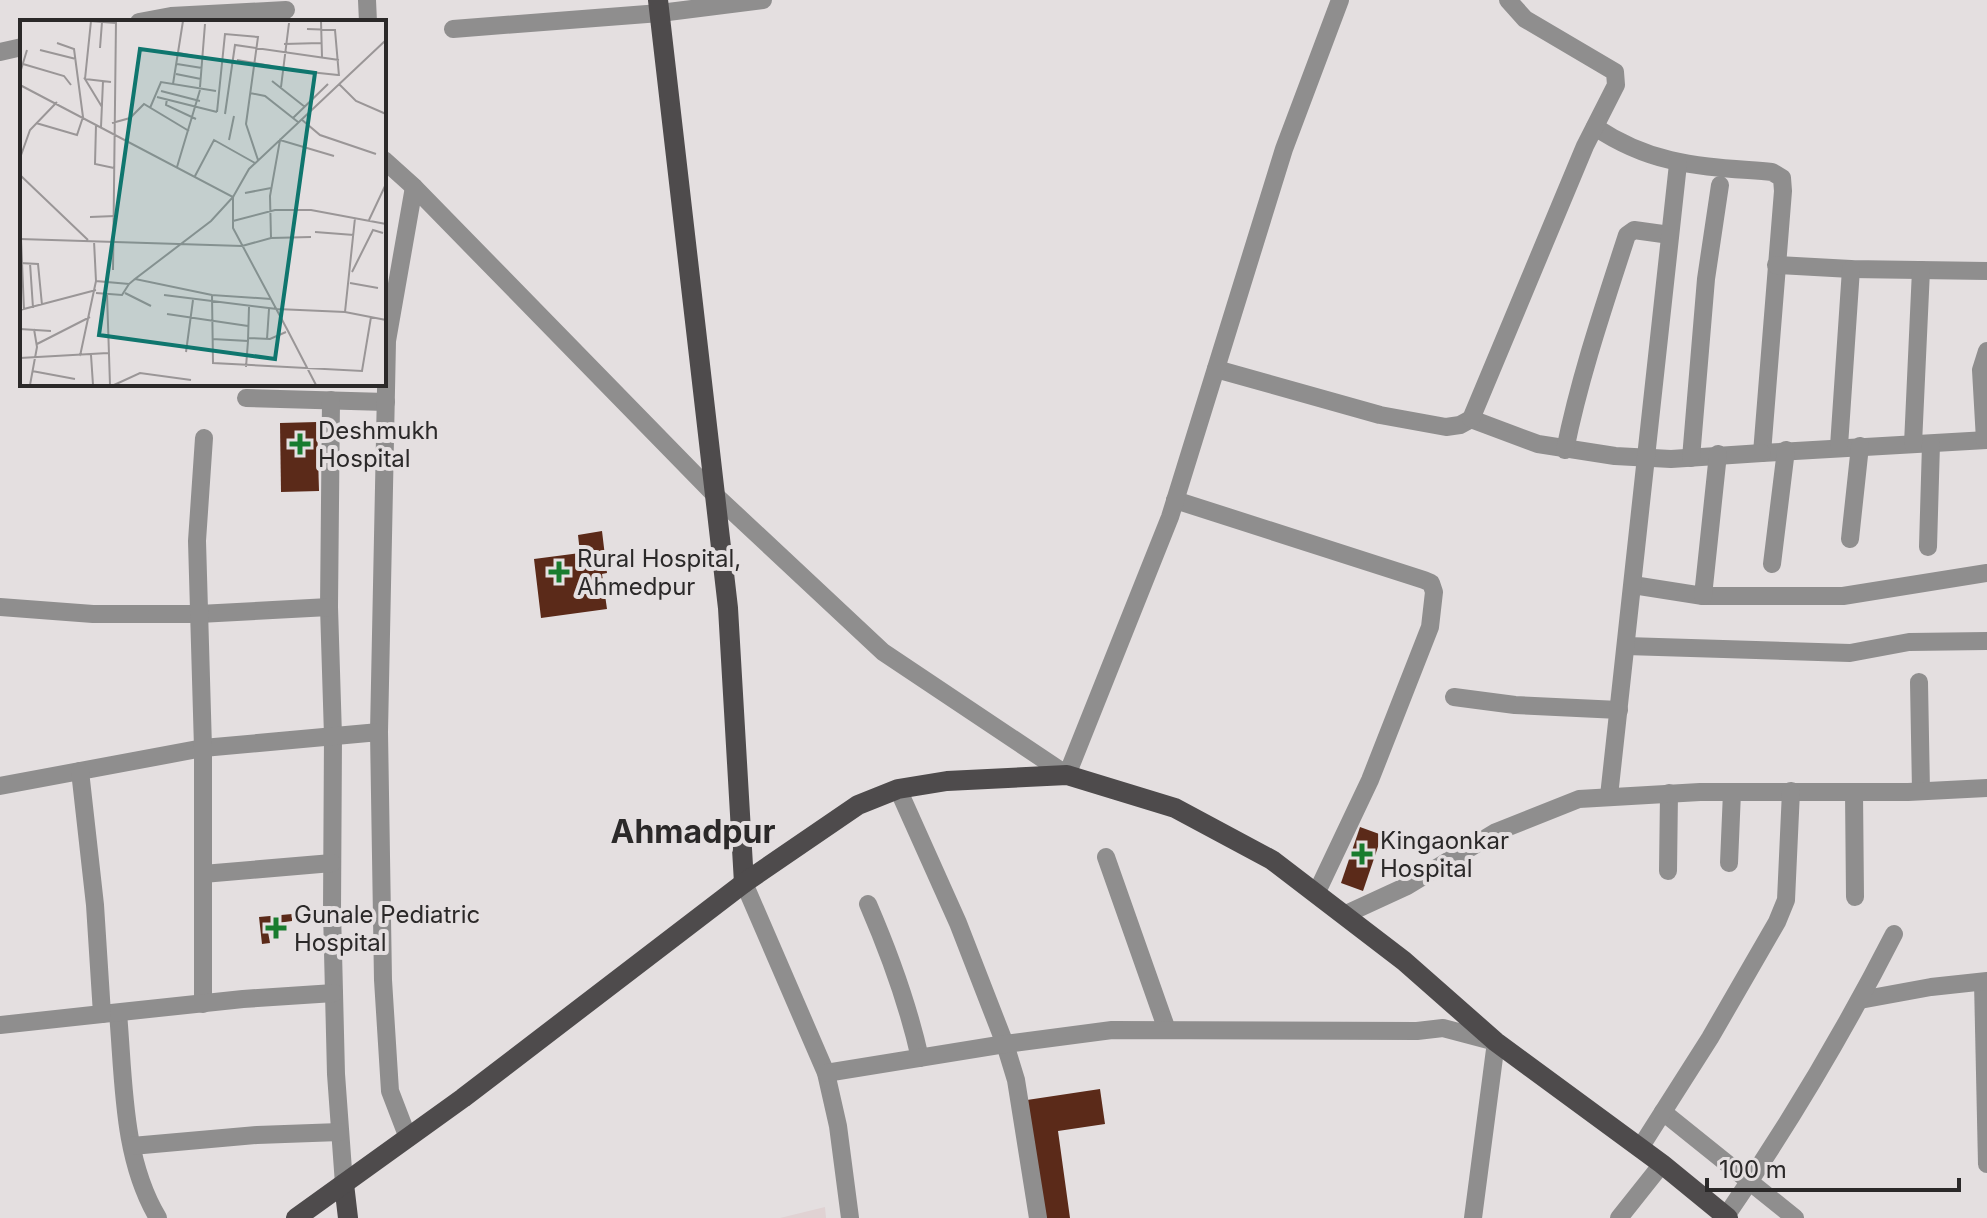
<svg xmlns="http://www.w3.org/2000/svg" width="1987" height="1218" font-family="Inter,sans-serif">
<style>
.built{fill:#e0d2d3}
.building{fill:#5b2a19}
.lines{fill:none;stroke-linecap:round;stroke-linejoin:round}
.minor{stroke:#8f8e8e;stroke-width:18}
.major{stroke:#4e4b4c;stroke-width:20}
.poi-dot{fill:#197c2e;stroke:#e4dfe0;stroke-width:3}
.labels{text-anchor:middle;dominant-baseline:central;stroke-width:8;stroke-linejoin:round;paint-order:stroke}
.poi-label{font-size:24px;fill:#2b2929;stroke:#e4dfe0;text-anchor:start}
.district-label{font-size:32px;font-weight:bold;fill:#2b2929;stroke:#e4dfe0}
.inset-road{fill:none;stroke:#9a9697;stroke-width:2}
.view{fill:#0f766e;fill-opacity:0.15;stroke:#0f766e;stroke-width:4}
.inset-edge{fill:none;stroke:#2b2929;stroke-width:4}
</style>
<rect width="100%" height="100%" fill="#e4dfe0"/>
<path class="built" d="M825 1207 826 1218H780Z"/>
<g class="building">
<path d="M317 422 319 491 281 492 280 423Z"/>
<path d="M602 531 607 573 602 574 607 609 541 618 534 559 580 553 578 535Z"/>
<path d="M1360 827 1382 835 1363 891 1341 883Z"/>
<path d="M292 914V921L278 923 279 931 268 932 270 943 262 944 259 917Z"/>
<path d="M1100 1089 1105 1124 1058 1131 1070 1218H1044L1027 1100Z"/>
</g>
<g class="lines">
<g class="minor">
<path d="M367 0 368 22"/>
<path d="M139 22 171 16 286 10"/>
<path d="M453 29 660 13 763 0"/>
<path d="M0 52 22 47"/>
<path d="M1595 127C1655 167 1703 166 1772 172L1782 178 1783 191 1762 453 1987 440"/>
<path d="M384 160 414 187"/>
<path d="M1776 265 1851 269 1987 271"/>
<path d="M1216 369 1380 415 1446 427 1460 425 1471 419 1538 444 1615 456 1671 459 1762 453"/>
<path d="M246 398 386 402"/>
<path d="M331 400 329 607 333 736 332 911 336 1074 344 1184"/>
<path d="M1471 419 1585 146 1616 85 1615 72 1525 19 1508 0"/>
<path d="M1985 440 1981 370 1987 351"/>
<path d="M1913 444 1921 270"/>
<path d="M1839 446 1851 269"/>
<path d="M1565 450C1580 376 1604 306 1627 235L1634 230 1670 235"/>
<path d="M1691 458 1706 279 1720 185"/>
<path d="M1175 500 1424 580 1431 583 1434 592 1430 627 1370 780 1316 894"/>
<path d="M1850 539 1860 446"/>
<path d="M1928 547 1931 444"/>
<path d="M1772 564 1786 450"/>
<path d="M1633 585 1703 596H1843L1987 573"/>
<path d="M1703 596 1718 454"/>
<path d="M0 607 93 614H199L329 607"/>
<path d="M1626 646 1850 653 1909 642 1987 641"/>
<path d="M1919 682 1921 791"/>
<path d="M1454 697 1515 705 1619 710"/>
<path d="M379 732 387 341 414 187 715 495 883 652 1067 775 1170 517 1284 149 1340 0"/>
<path d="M0 786 203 748 379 732 383 980 390 1091 408 1138"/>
<path d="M898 789 958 923 1005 1044 1016 1080 1038 1218"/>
<path d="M1854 792 1855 897"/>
<path d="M1609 796 1678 164"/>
<path d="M1106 857 1167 1030"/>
<path d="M1729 863 1732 792"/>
<path d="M1668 871 1669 793"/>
<path d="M203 874 332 863"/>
<path d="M744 883 826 1073 838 1126 850 1218"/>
<path d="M868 904C890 955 908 1004 920 1058"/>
<path d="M1344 915 1407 886 1496 832 1579 799 1700 792H1908L1987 788"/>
<path d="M1983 982 1987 1164"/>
<path d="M1860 1000 1931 987 1987 981"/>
<path d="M203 1004V748L197 541 204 438"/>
<path d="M118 1013C124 1081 122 1158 158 1218"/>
<path d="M102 1014 243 999 334 993"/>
<path d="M0 1025 102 1014 95 905 80 771"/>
<path d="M826 1073 1005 1044 1112 1030 1417 1031 1443 1028 1496 1042 1473 1218"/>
<path d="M1663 1112 1795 1218"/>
<path d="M132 1146 257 1135 340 1132"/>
<path d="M1640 1148 1710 1038 1777 922 1786 900 1791 791"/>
<path d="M1726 1216C1788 1126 1844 1032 1894 934"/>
<path d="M1619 1218 1662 1164"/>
</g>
<g class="major">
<path d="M658 0 728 608 744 883"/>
<path d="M344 1184 348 1218"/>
<path d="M296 1218 463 1098 744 883 858 805 898 789 947 781 1067 775 1175 808 1272 860 1404 961 1496 1042 1662 1164 1728 1218"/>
</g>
</g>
<g class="poi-dot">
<path d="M296 432h8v8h8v8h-8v8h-8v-8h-8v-8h8z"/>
<path d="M555 560h8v8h8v8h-8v8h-8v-8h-8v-8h8z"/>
<path d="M1358 842h8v8h8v8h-8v8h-8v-8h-8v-8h8z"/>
<path d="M272 916h8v8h8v8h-8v8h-8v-8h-8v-8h8z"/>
</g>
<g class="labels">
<g class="poi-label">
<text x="318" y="430">Deshmukh<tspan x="318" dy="28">Hospital</tspan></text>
<text x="577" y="558">Rural Hospital,<tspan x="577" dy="28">Ahmedpur</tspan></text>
<text x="1380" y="840">Kingaonkar<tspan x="1380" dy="28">Hospital</tspan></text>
<text x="294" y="914">Gunale Pediatric<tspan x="294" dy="28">Hospital</tspan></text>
</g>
<g class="district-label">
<text x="693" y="831">Ahmadpur</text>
</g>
</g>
<g transform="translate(20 20)">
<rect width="366" height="366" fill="#e4dfe0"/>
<path class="inset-road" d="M70 1 96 3M301 1 302 37M287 9 315 10 319 56M264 24 301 23M80 28 82 2M20 30 56 39M159 33 183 38M217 40 251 46M3 44 44 56 51 65M157 44 182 48M261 49 318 55M0 53 7 30M156 54 181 59M65 59 71 1M252 61 285 87M153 64 163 1M319 64 336 81 366 94M0 65 213 177 191 201 115 259 192 275M180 67 185 4M261 67 269 3M141 71 180 81M230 73 245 76 278 102M137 77 197 92M147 79 146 85 176 99M82 87 65 59 91 62M130 88 141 62 196 71M197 92 205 14 238 17 226 104 238 140M205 94 215 25 319 40M273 98 308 64M281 99 300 115 356 134M16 103 57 115 63 97 54 29 37 23M92 103 110 98 124 84 169 111M76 105 75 144 94 148M81 107 83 61M209 120 214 96M0 138 10 110 37 82M157 147 180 70M0 155 68 220M175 156 194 120 235 143M225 173 251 168M70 197 95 196M349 200 366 164M213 201 255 190H291L366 204M295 212 334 215M251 218 250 176 260 120 314 136M0 219 222 226M1 219 4 290M74 221 76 261 109 264 115 259M222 226 251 218 291 217M0 243 18 244 22 285M10 243 13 288M93 250 96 1M332 252 353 210 363 213M330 263 358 268M76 273 102 275 109 264M105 273 131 286M87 274 90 365M144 275 257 289M251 279 192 275 193 343 342 351 351 297M257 289 325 292 366 300M0 290 76 270M325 292 335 198M147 294 228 306M0 309 31 311M268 311 213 208V177L229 149 366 20M268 311 296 365M228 318 250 319 266 312M192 319 228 321 226 347M247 319 249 289M228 320 229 287M17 324 70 297M166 332 173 280M71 335 73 365M60 336 76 261M0 338 88 333M12 351 55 359M10 365 17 327 14 309M94 365 120 353 171 360"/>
<path class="view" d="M120 29 295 53 255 339 79 315Z"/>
<rect width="366" height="366" class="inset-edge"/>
</g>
<path d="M1707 1178v12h252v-12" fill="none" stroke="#2b2929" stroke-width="4"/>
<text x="1719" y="1178" font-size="24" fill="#2b2929" stroke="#e4dfe0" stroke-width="6" paint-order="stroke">100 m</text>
</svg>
